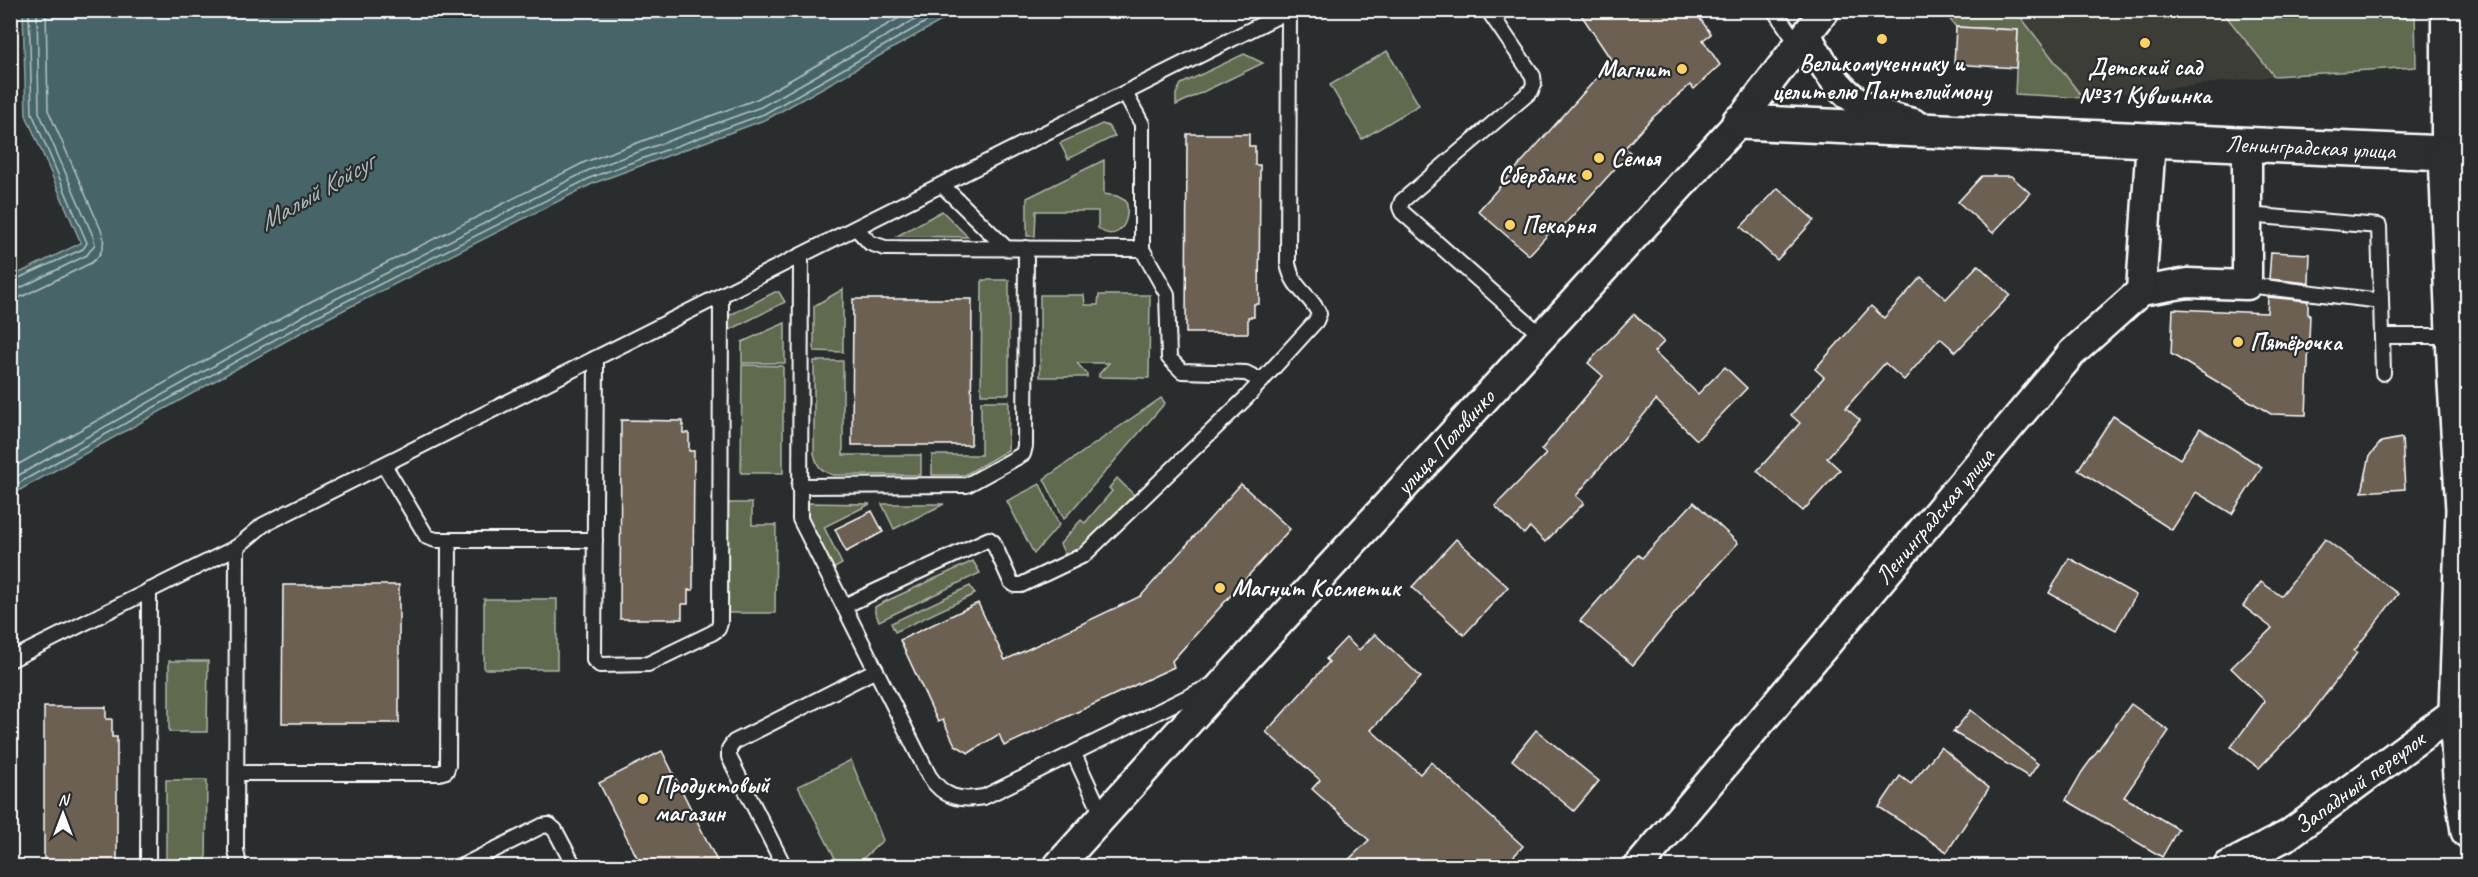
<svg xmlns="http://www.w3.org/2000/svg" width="2478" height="877" font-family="Caveat,sans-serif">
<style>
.built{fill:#3e3c39}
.green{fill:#606a50;stroke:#b0b4a8;stroke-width:1.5}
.water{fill:#476568;stroke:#91a3a4;stroke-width:1.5}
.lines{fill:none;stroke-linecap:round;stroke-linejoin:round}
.shore{stroke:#b5c1c3;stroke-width:1.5}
.building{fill:#6c6053;stroke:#fff;stroke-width:1.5}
.lane-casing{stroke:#fff;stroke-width:18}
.street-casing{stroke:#fff;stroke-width:33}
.secondary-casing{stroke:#fff;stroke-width:38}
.lane{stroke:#2a2d2e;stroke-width:14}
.street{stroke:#2a2d2e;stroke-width:28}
.secondary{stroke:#2a2d2e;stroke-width:33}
.poi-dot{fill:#ffd166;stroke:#2a2d2e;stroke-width:2}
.labels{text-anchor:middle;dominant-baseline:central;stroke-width:4.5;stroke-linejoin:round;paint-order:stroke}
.poi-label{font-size:24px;font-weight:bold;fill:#fff;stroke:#2a2d2e;text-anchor:start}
.street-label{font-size:24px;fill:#fff;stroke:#2a2d2e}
.water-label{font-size:26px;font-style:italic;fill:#acbabb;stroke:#2a2d2e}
</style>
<rect width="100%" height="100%" fill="#2a2d2e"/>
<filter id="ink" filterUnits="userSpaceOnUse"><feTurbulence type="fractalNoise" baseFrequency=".0167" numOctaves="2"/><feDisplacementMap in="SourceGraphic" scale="12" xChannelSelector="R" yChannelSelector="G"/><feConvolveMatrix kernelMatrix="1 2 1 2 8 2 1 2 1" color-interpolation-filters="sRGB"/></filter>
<g filter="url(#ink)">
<path class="built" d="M2016 11H2222L2274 76 2083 98Z"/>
<g class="green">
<path d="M1943 11H2016L2083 98 2015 94 2018 30 1956 27Z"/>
<path d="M2222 11H2415L2416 67 2274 76Z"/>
<path d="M1387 51 1419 105 1362 139 1330 85Z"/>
<path d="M1244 54 1263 63 1176 105V94L1181 84Z"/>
<path d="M1102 124 1108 126 1115 136 1068 159 1060 143Z"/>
<path d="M1104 160V194L1117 196 1126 201C1132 221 1117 245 1098 228V211H1036L1035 236H1027V198Z"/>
<path d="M942 211 968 237 897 236Z"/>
<path d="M982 280H1009V394H981Z"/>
<path d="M843 289V352L814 351V306Z"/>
<path d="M775 292H779L785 302 728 331 724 323 726 317Z"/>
<path d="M1040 295H1084L1085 305H1098L1099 295H1150L1149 378 1099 377V374L1109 363H1077L1087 374V377H1040Z"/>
<path d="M785 323V363H742V342Z"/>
<path d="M814 361H843V455H921V475H833C820 471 817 466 814 453Z"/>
<path d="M742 365 783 366V473H741Z"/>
<path d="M1161 398 1165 403 1064 519 1044 479Z"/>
<path d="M981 401H1009L1008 450 965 475H932V455H981Z"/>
<path d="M1117 478 1139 500 1084 549 1067 559 1060 544 1081 520 1085 523 1112 491 1109 488Z"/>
<path d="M1040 484 1059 525 1034 554 1007 501Z"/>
<path d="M728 503H752V525H776L775 613H728Z"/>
<path d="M808 503 870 504 824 527 842 564 833 569 808 518Z"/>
<path d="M882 504H944L894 529Z"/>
<path d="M973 561 980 573 879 621 875 612V607L880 604Z"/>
<path d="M970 586 975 594 895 632 891 623Z"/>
<rect x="484" y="599" width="73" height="70"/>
<path d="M169 661H208L207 732H169Z"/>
<path d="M851 760 883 840 855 866H839L798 786Z"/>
<path d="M166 780H207L206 866H166Z"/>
</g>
<path class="water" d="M23 11V10L959 11 767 119 594 183 318 323 11 495V277L81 243 26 115Z"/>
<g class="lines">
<g class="shore">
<path d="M10 282 83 249 87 243 32 113 29 10"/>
<path d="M10 290 18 289 87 255 95 244 93 236 39 112 37 10"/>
<path d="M10 299 21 297 91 263C102 255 106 245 102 232L48 110 46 10"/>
<path d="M10 469 308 303 585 162 757 99 913 10"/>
<path d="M10 480 312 311 589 170 761 107 932 10"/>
<path d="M10 488 315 317 592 177 764 114 947 10"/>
</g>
</g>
<g class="building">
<path d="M1578 10H1694L1711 34 1703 40 1720 65 1694 89 1690 85 1651 119 1625 148 1630 152 1556 234 1552 230 1529 255 1478 211 1612 61Z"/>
<path d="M1956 27 2018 30 2016 68 1954 64Z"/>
<path d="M1187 134H1249V146H1255V165H1260L1259 304H1254V317H1248V333H1186Z"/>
<path d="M1982 176H2011L2030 193 1993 233 1958 202Z"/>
<path d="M1778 188 1814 220 1777 260 1741 227Z"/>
<path d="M2271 252 2310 254 2309 283 2269 279Z"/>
<path d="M1978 265 2010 295 1956 352 1940 338 1904 380 1885 363 1846 408 1860 420 1827 458 1840 470 1803 511 1757 471 1800 423 1791 415 1824 377 1815 369 1871 306 1884 318 1921 277 1946 299Z"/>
<path d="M2268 297 2308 301V314L2310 315 2306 415 2271 414 2171 354 2173 309 2267 313Z"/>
<path d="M853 299H972L971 445H852Z"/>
<path d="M1634 314 1664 342 1654 352 1698 394 1725 367 1747 388 1697 440 1656 400 1576 496 1584 503 1545 542 1530 527 1524 534 1495 506 1546 454 1541 450 1603 376 1588 363Z"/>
<path d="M2113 416 2180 459 2200 428 2262 467 2232 514 2196 492 2172 530 2078 470Z"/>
<path d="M621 420 683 421V433H689V451H694L693 590H688V604H682V619H620Z"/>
<path d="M2402 438 2405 489 2362 492 2370 455 2381 442Z"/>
<path d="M1241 484 1290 529 1172 661 1174 667 1004 746 999 734 969 753 955 745 943 720 938 722 900 640 978 603 1005 660 1141 596Z"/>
<path d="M1694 502 1738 543 1687 598 1633 665 1580 621 1638 555 1642 558Z"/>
<path d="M872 511 883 532 846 552 835 529Z"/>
<path d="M1456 539 1508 587 1464 635 1412 587Z"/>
<path d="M2325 539 2398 594 2354 651 2357 653 2310 715 2259 768 2231 747 2265 701 2231 668 2272 628 2243 606 2261 582 2281 596Z"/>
<path d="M2069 558 2136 595 2116 630 2049 593Z"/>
<path d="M283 585H399V723H282Z"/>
<path d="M1375 634 1421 677 1371 730 1420 774 1431 762 1523 846 1504 867H1341L1369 840 1312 789 1320 780 1266 732 1329 662 1326 659 1346 638 1359 650Z"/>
<path d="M2131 704 2169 731 2124 797 2178 829 2162 857 2066 800 2082 772Z"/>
<path d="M44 707H106V719H112V737H117V867H44Z"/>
<path d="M1971 710 2038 764 2029 777 1953 732Z"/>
<path d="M1536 730 1599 781 1574 811 1512 760Z"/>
<path d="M1941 747 1989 788 1947 852 1879 807 1900 776 1911 784Z"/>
<path d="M662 751 720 867H642L599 783Z"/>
</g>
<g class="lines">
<defs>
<g id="lane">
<path d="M1488 10 1533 76 1534 84 1531 91 1402 201 1400 207 1402 212 1542 336"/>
<path d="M1774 10 1799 46"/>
<path d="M1125 93 1142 124V249L1167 294 1169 358 1182 371 1246 373 1262 381"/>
<path d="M942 185 1006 248"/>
<path d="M2247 215 2379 226 2383 373"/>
<path d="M856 228 870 243 885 248 1142 249"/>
<path d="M801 256 800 519 929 776C944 798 959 801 984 797L1210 686"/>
<path d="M2247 285 2381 301"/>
<path d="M2382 336H2453"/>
<path d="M596 358 594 660 600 665 648 664 712 633 718 629 720 623 721 296"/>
<path d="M384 465 427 537 436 540H595"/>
<path d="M799 486 967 485 1023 454 1025 446 1026 248"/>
<path d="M237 547 236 850 239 866"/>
<path d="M844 606 989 539 993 542 1011 582 1015 585H1021L1084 555 1246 398 1316 321 1319 314C1311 294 1294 292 1288 264L1289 11"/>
<path d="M10 660 237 547 263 525 1290 10"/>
<path d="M1074 754 1103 817"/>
<path d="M237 773H439L446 771 448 765 449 540"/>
<path d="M148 866 149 590"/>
<path d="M462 866 542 826 549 825 555 830 574 866"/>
<path d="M784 866 729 757V749L734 742 876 670"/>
</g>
<g id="street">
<path d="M1807 35C1833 87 1855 111 1913 123"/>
<path d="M2446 153V10"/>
<path d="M2141 291 2188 283 2247 285V144"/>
<path id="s1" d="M1058 866 1229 677 1739 122 1825 10"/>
<path id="s2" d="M1639 866 2072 353 2141 291 2151 140"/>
<path id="s3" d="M2228 866 2288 835 2456 711"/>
</g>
<g id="secondary">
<path id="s4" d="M1739 122 2468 154"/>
<path d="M2446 153 2455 384 2463 509 2456 711 2460 777 2468 831"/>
</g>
</defs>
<use href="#lane" class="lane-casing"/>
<use href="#street" class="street-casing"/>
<use href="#secondary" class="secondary-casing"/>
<use href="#lane" class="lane"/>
<use href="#street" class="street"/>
<use href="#secondary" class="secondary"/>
</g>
</g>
<g class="poi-dot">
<circle cx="1882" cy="39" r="6"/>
<circle cx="2145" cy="43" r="6"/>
<circle cx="1682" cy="69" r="6"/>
<circle cx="1599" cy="158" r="6"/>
<circle cx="1587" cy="175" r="6"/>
<circle cx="1510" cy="225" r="6"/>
<circle cx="2238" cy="342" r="6"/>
<circle cx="1220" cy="588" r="6"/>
<circle cx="643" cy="799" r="6"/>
</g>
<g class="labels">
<g class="poi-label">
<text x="1882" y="63" text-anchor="middle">Великомученнику и<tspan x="1882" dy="28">целителю Пантелиймону</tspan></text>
<text x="2145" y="67" text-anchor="middle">Детский сад<tspan x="2145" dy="28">№31 Кувшинка</tspan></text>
<text x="1670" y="69" text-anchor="end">Магнит</text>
<text x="1611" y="158">Семья</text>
<text x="1575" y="175" text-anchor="end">Сбербанк</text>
<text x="1522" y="225">Пекарня</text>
<text x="2250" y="342">Пятёрочка</text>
<text x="1232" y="588">Магнит Косметик</text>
<text x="655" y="785">Продуктовый<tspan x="655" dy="28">магазин</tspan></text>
</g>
<g class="street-label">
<text stroke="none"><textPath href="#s4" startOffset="572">Ленинградская улица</textPath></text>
<text stroke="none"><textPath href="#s1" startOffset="574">улица Половинко</textPath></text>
<text stroke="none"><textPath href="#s2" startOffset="458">Ленинградская улица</textPath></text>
<text stroke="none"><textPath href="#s3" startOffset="156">Западный переулок</textPath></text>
</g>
<g class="water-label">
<text transform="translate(316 192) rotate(-30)">Малый Койсуг</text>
</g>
</g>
<rect width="2478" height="877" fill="none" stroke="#2a2d2e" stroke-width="36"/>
<rect x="18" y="18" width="2442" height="841" fill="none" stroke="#fff" stroke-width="2" filter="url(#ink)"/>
<g transform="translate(63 814)" stroke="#2a2d2e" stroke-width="4.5" paint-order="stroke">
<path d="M0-4.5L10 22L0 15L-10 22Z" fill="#ffffff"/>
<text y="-9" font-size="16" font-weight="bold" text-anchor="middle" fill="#ffffff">N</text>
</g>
</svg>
